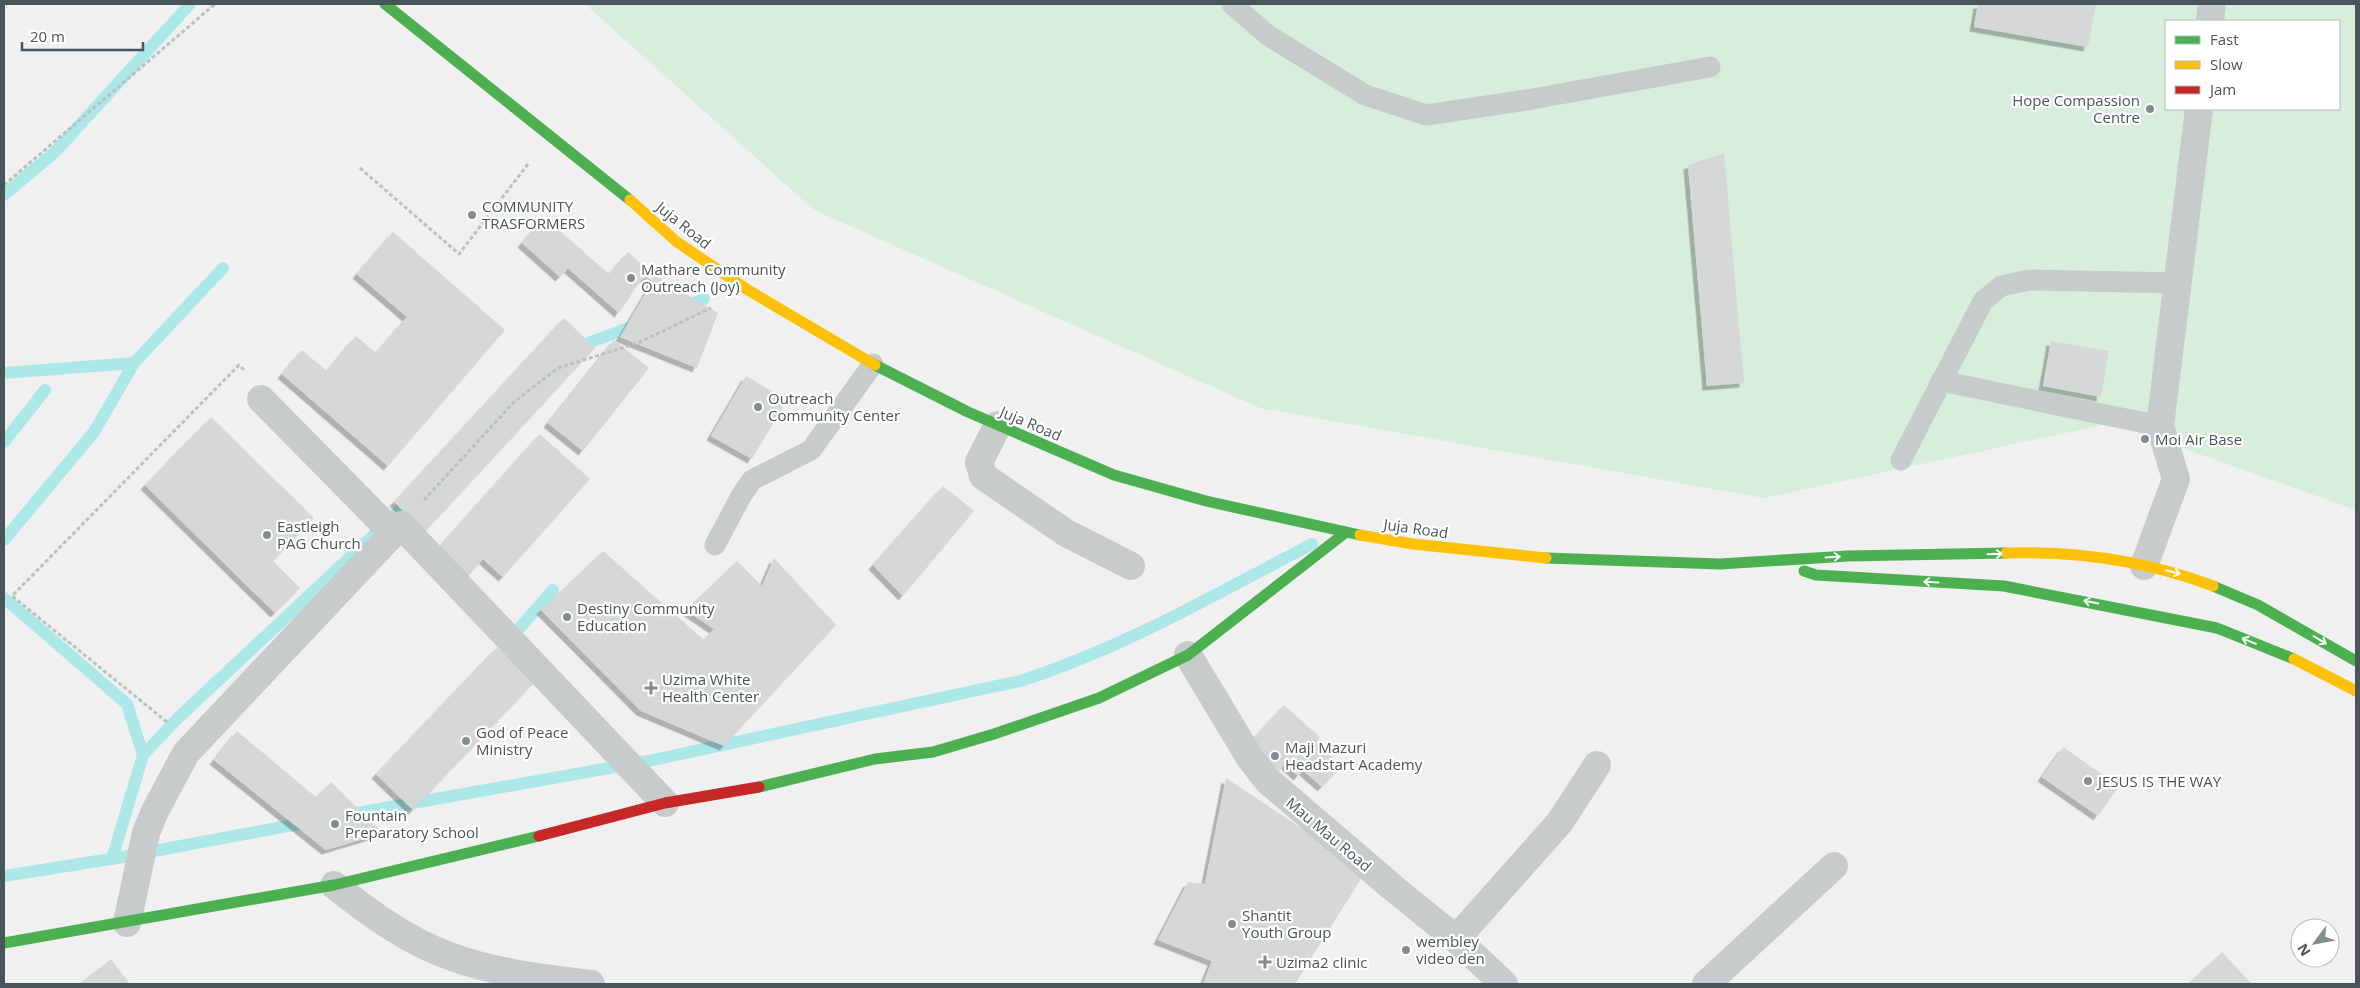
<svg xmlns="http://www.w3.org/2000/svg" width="2360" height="988" font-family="'Open Sans',sans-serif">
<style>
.green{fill:#d6eedb;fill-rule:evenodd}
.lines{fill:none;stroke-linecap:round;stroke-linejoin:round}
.stream{stroke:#ade8e9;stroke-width:12}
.building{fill:#d6d8d8;filter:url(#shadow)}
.path{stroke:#b7c3bd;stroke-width:3;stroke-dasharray:4 2.5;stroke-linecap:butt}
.lane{stroke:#c7cbcc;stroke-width:21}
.street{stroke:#c7cbcc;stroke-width:28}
.fast{stroke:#4caf50;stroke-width:11}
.slow{stroke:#ffc107;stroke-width:11}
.jam{stroke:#c62828;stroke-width:11}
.oneway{stroke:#f6fbf6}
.poi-dot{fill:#838c8f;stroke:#fff;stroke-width:2}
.labels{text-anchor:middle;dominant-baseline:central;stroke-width:4.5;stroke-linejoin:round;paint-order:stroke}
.poi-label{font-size:15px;fill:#48565b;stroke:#fff;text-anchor:start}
.street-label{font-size:15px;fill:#48565b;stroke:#fff}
</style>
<defs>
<filter id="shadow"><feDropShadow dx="-4.5" dy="4.5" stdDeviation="0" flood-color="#0004"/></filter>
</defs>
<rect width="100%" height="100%" fill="#f0f0f0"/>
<path class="green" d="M585 4H2356V510L2112 423 1764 498 1260 408 814 210ZM2166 21H2339V109H2166Z"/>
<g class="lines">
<g class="stream">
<path d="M4 195 56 151 190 4"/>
<path d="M683 307 704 299"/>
<path d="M575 348 641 323"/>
<path d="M4 373 134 363"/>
<path d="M4 442 45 390"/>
<path d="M4 540 94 432 134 363 223 268"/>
<path d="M4 598 127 704 143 755"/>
<path d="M508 641 553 590"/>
<path d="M346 815 648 761 1020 681C1123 648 1216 594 1312 544"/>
<path d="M112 859 143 755 178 718 393 517 412 496"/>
<path d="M4 876 117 858 309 822"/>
</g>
</g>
<g class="building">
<path d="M1978 4H2096L2088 47 1974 27Z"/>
<path d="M1724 153 1744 383 1707 386 1688 165Z"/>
<path d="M544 217 609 274 628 252 653 274 641 280 619 313 568 268 560 277 522 243Z"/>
<path d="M393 232 505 330 388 466 282 374 302 350 327 371 356 336 376 353 407 317 357 274Z"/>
<path d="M653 274 718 313 697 368 620 337 650 286Z"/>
<path d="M564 318 595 348 425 532 394 502Z"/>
<path d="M614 340 649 368 583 451 548 423Z"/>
<path d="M2051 341 2109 351 2101 397 2043 386Z"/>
<path d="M746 376 787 400 752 459 711 436Z"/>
<path d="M211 417 314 518 273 561 300 588 275 613 145 485Z"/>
<path d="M540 434 590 479 503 577 483 559 469 575 439 547Z"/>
<path d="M943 486 974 511 903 596 873 565Z"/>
<path d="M603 551 704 640 714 629 686 610 737 561 762 586 774 558 836 625 724 746 641 711 541 610Z"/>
<path d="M497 647 534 683 413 810 376 774Z"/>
<path d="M1284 705 1320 737 1316 743 1342 766 1322 787 1303 770 1298 776 1285 764 1277 773 1247 745Z"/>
<path d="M237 731 316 797 331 782 383 833 326 850 214 760Z"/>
<path d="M2063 747 2119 786 2098 816 2042 777Z"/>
<path d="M1226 778 1366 871 1295 984H1203L1212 961 1158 940 1188 882 1205 884Z"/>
<path d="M2222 952 2252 984H2188Z"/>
<path d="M111 959 130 984H79Z"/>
</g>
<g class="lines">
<g class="path">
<path d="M360 168 459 254 528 164"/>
<path d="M4 185 215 4"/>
<path d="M424 500 514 402 558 368 638 343 711 308"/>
<path d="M167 722 12 596 239 365 244 370"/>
</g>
<g class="lane">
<path d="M1232 4 1269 36 1365 95 1426 115 1527 100 1710 67"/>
<path d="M1941 381 2160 426"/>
<path d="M1901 460 1983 301 2001 286 2029 280 2178 283"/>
<path d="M715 545 741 496 752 480 811 450 873 364"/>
</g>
<g class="street">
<path d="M2210 21 2212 4"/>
<path d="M261 399 393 533"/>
<path d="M998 425 979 462 983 476 1066 533 1131 566"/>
<path d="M2144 566 2176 479 2160 426 2199 109"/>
<path d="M1188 655 1250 758 1267 780 1392 887 1456 939 1504 984"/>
<path d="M334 885C369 913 409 942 452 957 496 973 544 978 591 984"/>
<path d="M127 923 146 833 155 811 186 753 401 525 665 803"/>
<path d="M1456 939 1560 822 1597 765"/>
<path d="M1706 984 1834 866"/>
</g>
<g class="fast">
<path d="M385 4 630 200"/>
<path d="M875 365 968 412 1114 475 1206 501 1360 535"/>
<path d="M1546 558 1720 564 1848 556 2006 553"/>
<path d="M1804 571 1816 575 2004 586 2217 628 2294 659"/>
<path d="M2213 586 2258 605 2356 661"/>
<path d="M759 787 875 759 933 752 994 734 1099 698 1188 655 1345 533"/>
<path d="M4 943 334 885 539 836"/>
</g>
<g class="slow">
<path d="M630 200 677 242 748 290 875 365"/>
<path d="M1360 535 1413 544 1546 558"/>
<path d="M2006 553C2077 551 2147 561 2213 586"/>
<path d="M2294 659 2356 691"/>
</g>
<path class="jam" d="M539 836 665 803 759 787"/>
</g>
<defs><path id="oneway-shaft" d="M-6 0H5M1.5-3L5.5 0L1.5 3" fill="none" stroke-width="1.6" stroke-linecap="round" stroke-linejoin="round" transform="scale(1.25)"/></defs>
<g class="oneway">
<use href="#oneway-shaft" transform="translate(1995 554) rotate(-2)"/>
<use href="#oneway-shaft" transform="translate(1833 557) rotate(-4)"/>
<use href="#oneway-shaft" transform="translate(2173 572) rotate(13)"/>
<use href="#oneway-shaft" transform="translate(1931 582) rotate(-177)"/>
<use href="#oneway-shaft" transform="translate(2091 602) rotate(-169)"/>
<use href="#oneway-shaft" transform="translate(2320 640) rotate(31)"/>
<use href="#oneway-shaft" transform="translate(2249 641) rotate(-158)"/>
</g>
<g class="poi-dot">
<circle cx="2150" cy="109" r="5"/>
<circle cx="472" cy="215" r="5"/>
<circle cx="631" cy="278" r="5"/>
<circle cx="758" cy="407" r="5"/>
<circle cx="2145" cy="439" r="5"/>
<circle cx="267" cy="535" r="5"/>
<circle cx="567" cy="617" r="5"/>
<path d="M648.5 680.5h5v5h5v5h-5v5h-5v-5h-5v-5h5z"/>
<circle cx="466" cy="741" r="5"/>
<circle cx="1275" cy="756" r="5"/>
<circle cx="2088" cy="781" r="5"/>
<circle cx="335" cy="824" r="5"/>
<circle cx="1232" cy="924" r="5"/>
<circle cx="1406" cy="950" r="5"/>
<path d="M1262.5 954.5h5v5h5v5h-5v5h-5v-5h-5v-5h5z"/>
</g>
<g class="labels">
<g class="poi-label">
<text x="2140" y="100" text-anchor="end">Hope Compassion<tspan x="2140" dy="17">Centre</tspan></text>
<text x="482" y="206">COMMUNITY<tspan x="482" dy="17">TRASFORMERS</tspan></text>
<text x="641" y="269">Mathare Community<tspan x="641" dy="17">Outreach (Joy)</tspan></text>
<text x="768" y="398">Outreach<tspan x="768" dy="17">Community Center</tspan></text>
<text x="2155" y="439">Moi Air Base</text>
<text x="277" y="526">Eastleigh<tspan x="277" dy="17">PAG Church</tspan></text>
<text x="577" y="608">Destiny Community<tspan x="577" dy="17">Education</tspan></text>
<text x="662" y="679">Uzima White<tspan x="662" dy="17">Health Center</tspan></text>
<text x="476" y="732">God of Peace<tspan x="476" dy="17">Ministry</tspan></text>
<text x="1285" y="747">Maji Mazuri<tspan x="1285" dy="17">Headstart Academy</tspan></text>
<text x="2098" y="781">JESUS IS THE WAY</text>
<text x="345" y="815">Fountain<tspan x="345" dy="17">Preparatory School</tspan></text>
<text x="1242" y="915">Shantit<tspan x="1242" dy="17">Youth Group</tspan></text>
<text x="1416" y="941">wembley<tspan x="1416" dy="17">video den</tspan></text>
<text x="1276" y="962">Uzima2 clinic</text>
</g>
<g class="street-label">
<text transform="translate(684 225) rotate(39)">Juja Road</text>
<text transform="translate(1031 423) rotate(23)">Juja Road</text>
<text transform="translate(1416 528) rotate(8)">Juja Road</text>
<text transform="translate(1329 834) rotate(40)">Mau Mau Road</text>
</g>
</g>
<rect width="2360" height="988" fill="none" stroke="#48565b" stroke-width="10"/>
<rect x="2165" y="20" width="175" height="90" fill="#ffffff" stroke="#b6bbbd"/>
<rect x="2175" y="36" width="25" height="8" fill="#4caf50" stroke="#b6bbbd"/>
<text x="2210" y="45" font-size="15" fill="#48565b">Fast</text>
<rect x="2175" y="61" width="25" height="8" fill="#ffc107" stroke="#b6bbbd"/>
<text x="2210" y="70" font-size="15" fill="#48565b">Slow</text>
<rect x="2175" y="86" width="25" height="8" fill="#c62828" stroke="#b6bbbd"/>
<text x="2210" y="95" font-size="15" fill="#48565b">Jam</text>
<g transform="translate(2315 943) rotate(238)"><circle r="24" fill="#ffffff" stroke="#b6bbbd"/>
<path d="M0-4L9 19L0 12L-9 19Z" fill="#838c8f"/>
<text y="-8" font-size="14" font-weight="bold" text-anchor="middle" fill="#48565b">N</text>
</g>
<path d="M22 42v8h121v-8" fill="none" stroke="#48565b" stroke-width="2.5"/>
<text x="30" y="42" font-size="15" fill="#48565b" stroke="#ffffff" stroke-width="4" paint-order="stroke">20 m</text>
</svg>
